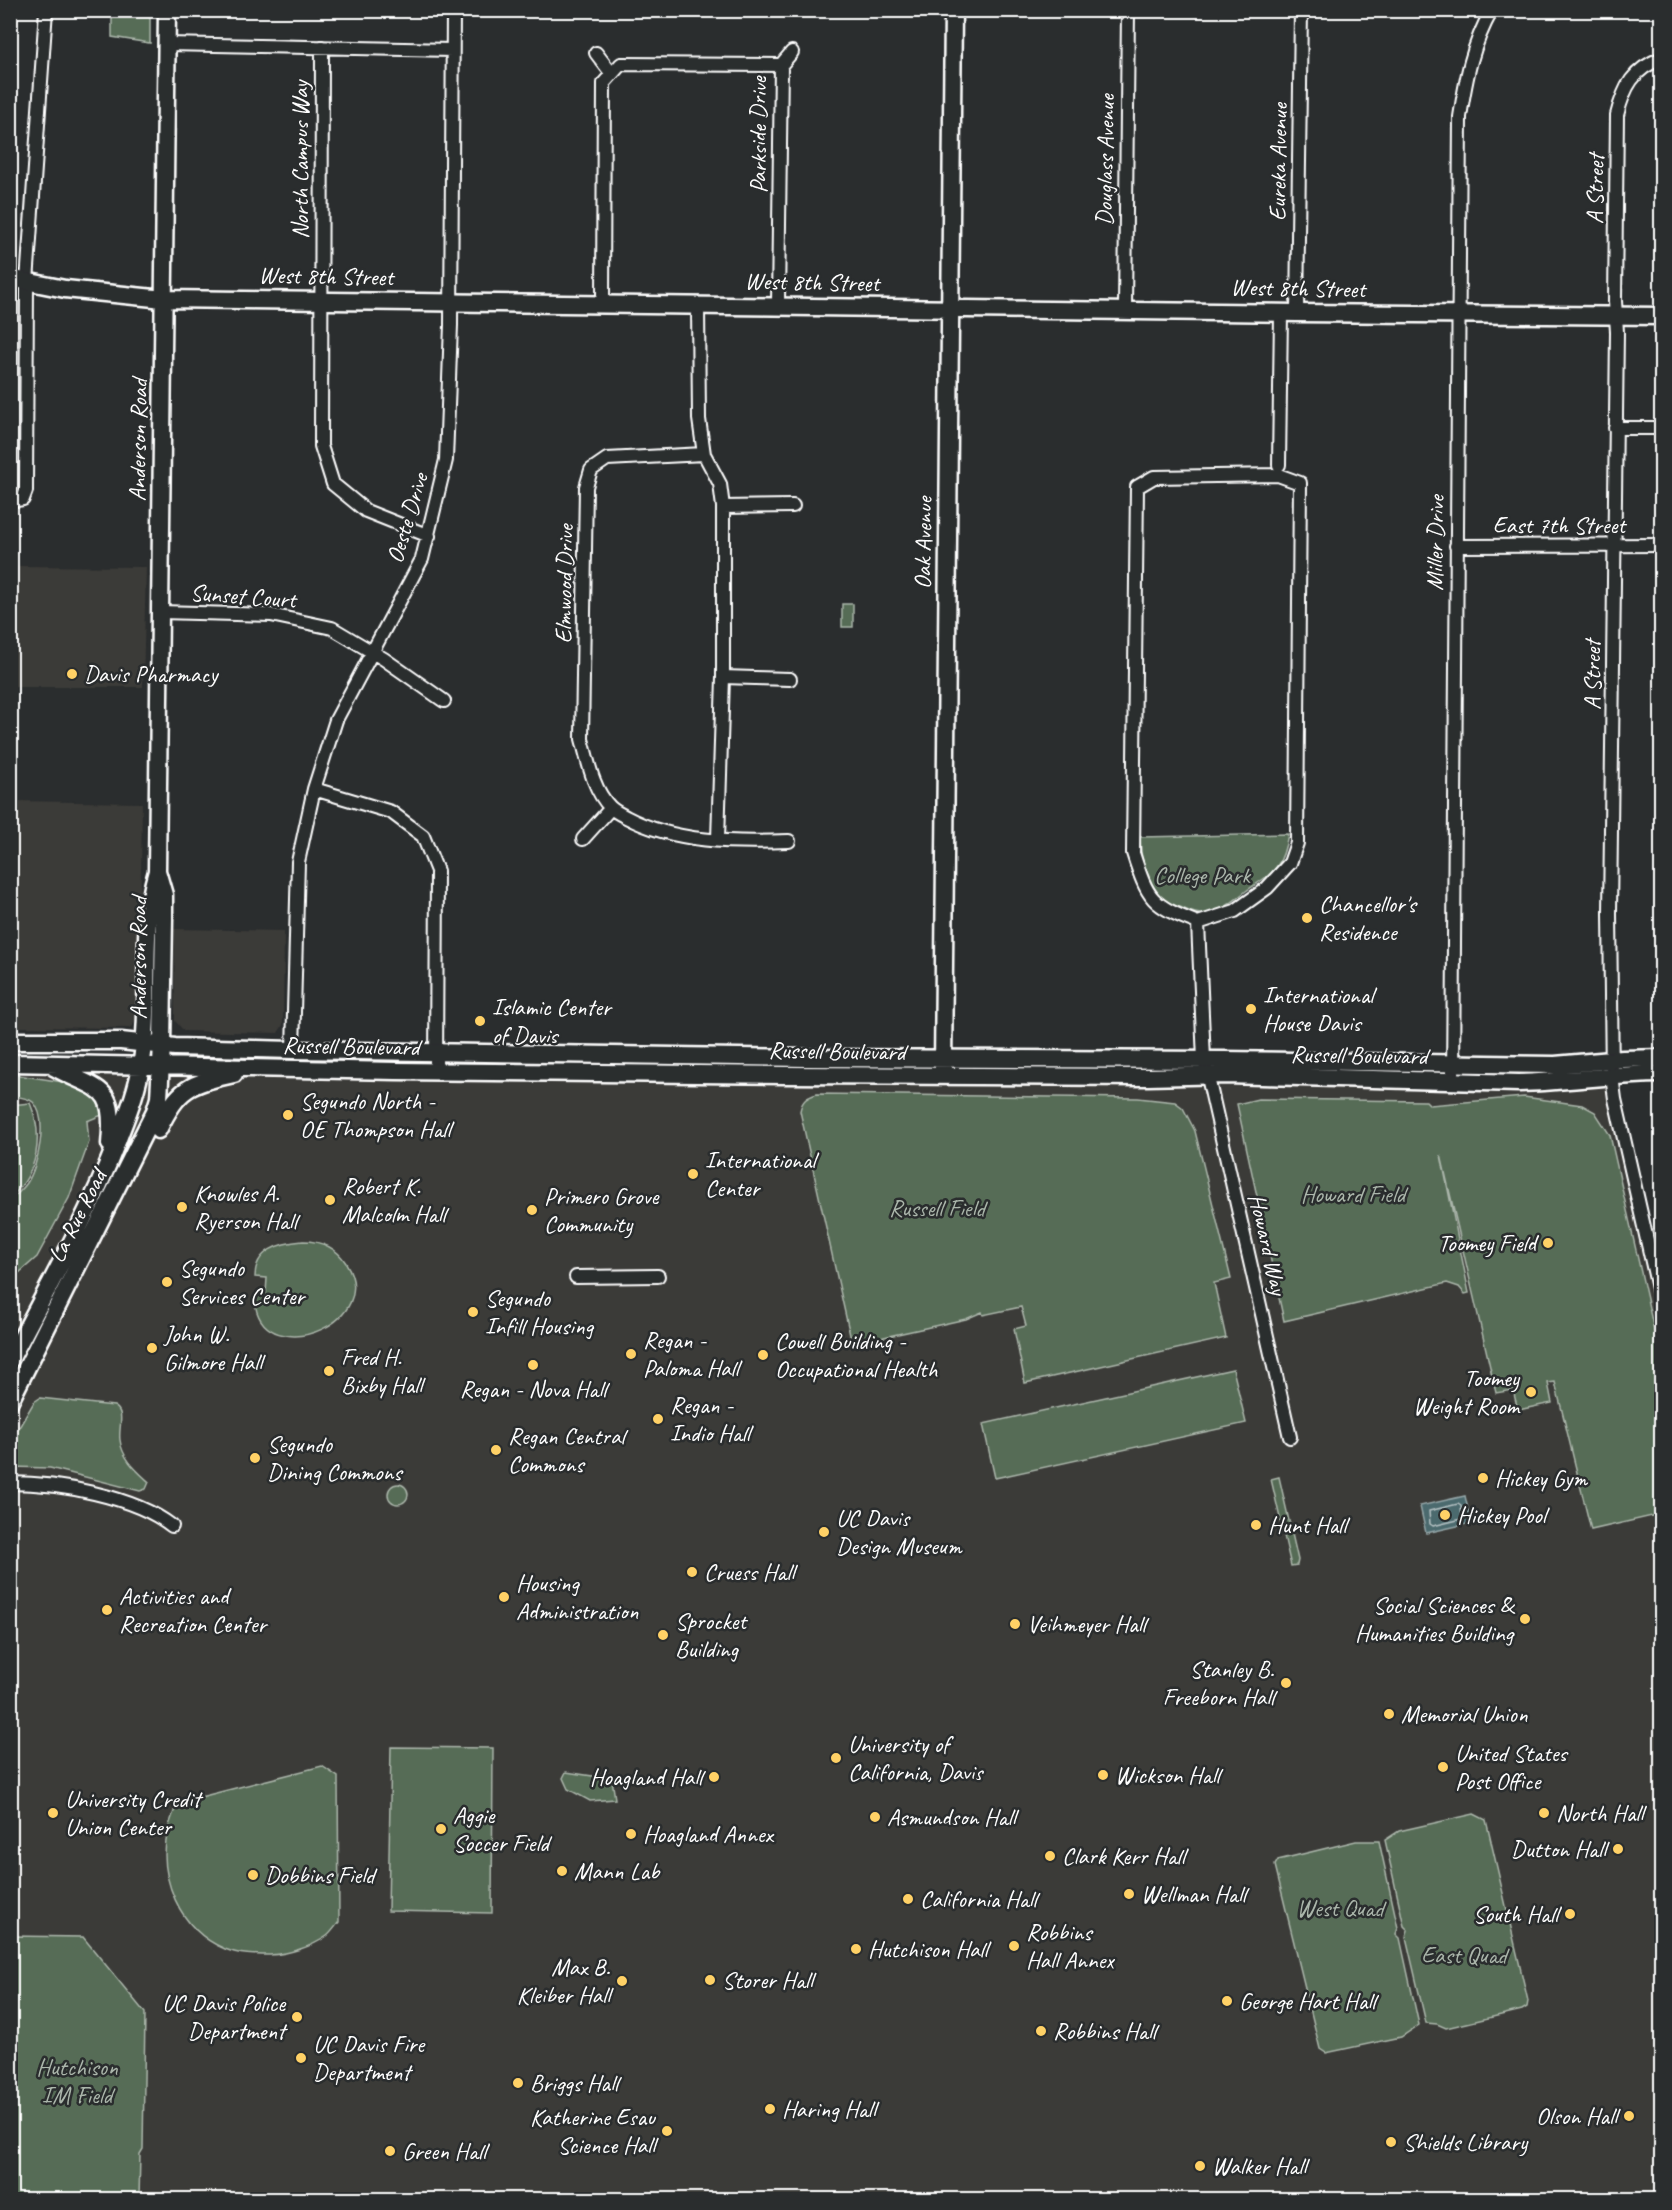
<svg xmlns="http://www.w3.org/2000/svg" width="1672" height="2210" font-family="Caveat,sans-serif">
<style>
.built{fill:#3b3a37}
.green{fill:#576c57;stroke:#abb6ab;stroke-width:1.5}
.water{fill:#4c6a6e;stroke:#94a6a8;stroke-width:1.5}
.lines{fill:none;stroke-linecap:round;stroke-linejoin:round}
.shore{stroke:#b7c3c5;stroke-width:1.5}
.street-casing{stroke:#fff;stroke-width:16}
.secondary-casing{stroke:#fff;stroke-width:21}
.street{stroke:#2a2d2e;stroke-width:12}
.secondary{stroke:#2a2d2e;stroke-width:16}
.poi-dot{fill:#ffd166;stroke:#2a2d2e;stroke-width:2}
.labels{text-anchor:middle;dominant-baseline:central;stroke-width:5;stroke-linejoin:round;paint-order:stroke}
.street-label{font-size:24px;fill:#fff;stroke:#2a2d2e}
.poi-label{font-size:24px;fill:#fff;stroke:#2a2d2e;text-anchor:start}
.park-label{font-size:24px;fill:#abb6ab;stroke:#2a2d2e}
</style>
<rect width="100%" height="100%" fill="#2a2d2e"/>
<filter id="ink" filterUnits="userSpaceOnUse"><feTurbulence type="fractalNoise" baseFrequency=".0167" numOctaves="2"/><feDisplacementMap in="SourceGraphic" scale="12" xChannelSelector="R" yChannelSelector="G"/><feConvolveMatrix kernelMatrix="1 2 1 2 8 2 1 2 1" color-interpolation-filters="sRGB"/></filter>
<g filter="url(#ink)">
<path class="built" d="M11,566L146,567L143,687H11Z
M11,801L142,803L140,939L136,975V1018L133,1026L129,1028L11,1027Z
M174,929L284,931L283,1025L278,1033L184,1031L175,1021Z
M11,1069L1610,1088L1662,1316L1661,2199L11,2200Z"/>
<path class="green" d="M112,11H150V43L112,37Z
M842,604H853V627H842Z
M1288,834C1282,869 1274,872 1246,891C1236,899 1224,910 1211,913C1200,916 1190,912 1180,907C1172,904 1161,901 1155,894C1143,879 1141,855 1140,837Z
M11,1074L70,1083L93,1094L103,1111L102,1115L87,1121L89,1142L69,1198L37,1257L11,1280V1200C16,1195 23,1189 27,1183C38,1167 49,1118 33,1102C27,1097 18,1097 11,1096Z
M817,1094L1138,1098L1175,1102L1183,1108L1195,1131L1231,1279L1214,1283L1226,1338L1025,1383L1014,1329L1026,1326L1021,1307L983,1315L982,1312L966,1319L852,1344L800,1111C802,1100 807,1097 817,1094Z
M1524,1097L1582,1105L1595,1112L1610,1135L1661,1361V1514L1591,1530L1555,1382L1548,1383L1552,1403L1518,1410L1513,1390L1496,1393L1441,1155L1469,1293L1465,1294L1459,1287L1447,1283L1284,1321L1237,1104L1258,1099L1426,1101L1430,1105Z
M30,1103C44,1136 38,1173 11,1197V1105Z
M303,1241C322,1241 336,1247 346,1263C383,1321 275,1365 257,1312C255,1306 256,1299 256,1293H266L267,1278L255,1277C255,1250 279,1243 303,1241Z
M1233,1369L1246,1423L995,1478L983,1424Z
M40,1398L114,1406C126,1412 118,1428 120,1440C122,1458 136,1470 149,1482L146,1489L140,1491L50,1468L11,1467V1441L34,1402Z
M1279,1477L1298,1560L1297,1565L1291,1566L1271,1479Z
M388 1494a10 10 0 1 1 20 0a10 10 0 1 1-20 0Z
M391,1747L493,1748L492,1913L388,1911Z
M322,1766L338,1777L339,1922C335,1927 331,1933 327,1936C312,1947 288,1954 270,1955C255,1955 239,1955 225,1949C179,1930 157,1876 168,1830C170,1821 174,1812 177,1803Z
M566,1772L612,1779L615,1799L590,1801L568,1789L563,1778Z
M1474,1814L1486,1820L1528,2001L1527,2007L1522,2010L1446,2028L1437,2024L1426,2023L1406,1937L1408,1930L1404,1926L1385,1840L1399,1831Z
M1356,1841H1379L1398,1928L1396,1934L1400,1938L1419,2025L1401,2037L1326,2053L1320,2049L1275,1865L1278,1860Z
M11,1936L83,1937L145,2013L143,2149L140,2154L139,2199H11Z"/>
<path class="water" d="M1465,1496L1471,1523L1426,1533L1420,1506Z"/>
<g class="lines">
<path class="shore" d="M1458,1504L1461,1506L1462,1519L1433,1526L1430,1524L1429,1511Z"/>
<defs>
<path id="street" d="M167,44L452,50
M322,47L321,446L333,484L366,511L429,536
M596,53L612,74
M1662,58C1633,69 1624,87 1617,115L1615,301L1617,332L1610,914L1612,1076L1615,1099L1662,1306
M781,65L792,52
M603,303L604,83L621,64L781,65L778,305
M698,305L699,419L704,454L720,484L723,507V677L718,840
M1125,310L1128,10
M1297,313L1301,10
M1615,428H1662
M704,454L607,459L591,470L586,487L582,739C588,761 593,790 610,807C614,811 620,814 626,817C675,843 734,843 789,841
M1279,465L1281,313
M10,501L23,499L26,491L27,282L46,10
M723,507L793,506
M1456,546L1662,545
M160,612L271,615L332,628L384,659L444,701
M723,677L790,679
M314,789L391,812L423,836L437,871L436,1071
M583,839L610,809
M1198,923C1151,905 1148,900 1133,853L1137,487L1154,477L1278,475L1300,483L1297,843L1290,863L1267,888L1235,911L1198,923L1204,1060L1290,1437
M293,1050L298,862L314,789L336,720L422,559L446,460L451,325L453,10
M1453,1082L1460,117C1466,78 1472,45 1492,10
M576,1277L658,1276
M10,1483C58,1483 134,1496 172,1526"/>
<path id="secondary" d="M10,278L65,289L164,299L1297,313L1662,316
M10,1041H121L175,1047L293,1050L806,1058L1223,1060L1555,1065L1623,1059L1662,1058
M10,1063L396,1071L787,1075L1148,1077L1226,1075L1519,1083C1567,1082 1614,1074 1662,1074
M54,1067C98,1092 116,1082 110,1144
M943,1069L953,10
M158,1130C179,1087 189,1084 234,1074
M10,1360C48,1288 88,1216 118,1139C127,1115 137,1091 141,1066C153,1002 138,933 157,871L167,10
M10,1401L155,1111L159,1098L162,1045L164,918V895L157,871"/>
</defs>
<use href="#street" class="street-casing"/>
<use href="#secondary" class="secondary-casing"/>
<use href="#street" class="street"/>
<use href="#secondary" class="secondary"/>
</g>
</g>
<g class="poi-dot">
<circle cx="72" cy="674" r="6"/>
<circle cx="1307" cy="918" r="6"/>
<circle cx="1251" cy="1009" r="6"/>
<circle cx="480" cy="1021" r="6"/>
<circle cx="288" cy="1115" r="6"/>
<circle cx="693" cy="1174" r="6"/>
<circle cx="330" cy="1200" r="6"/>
<circle cx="182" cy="1207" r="6"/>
<circle cx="532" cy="1210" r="6"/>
<circle cx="1548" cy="1243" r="6"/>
<circle cx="167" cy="1282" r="6"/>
<circle cx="473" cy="1312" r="6"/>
<circle cx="152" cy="1348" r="6"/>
<circle cx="631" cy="1354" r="6"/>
<circle cx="763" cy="1355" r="6"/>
<circle cx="533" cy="1365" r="6"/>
<circle cx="329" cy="1371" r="6"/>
<circle cx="1531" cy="1392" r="6"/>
<circle cx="658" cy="1419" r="6"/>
<circle cx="496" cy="1450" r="6"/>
<circle cx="255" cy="1458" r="6"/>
<circle cx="1483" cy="1478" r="6"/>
<circle cx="1445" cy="1515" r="6"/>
<circle cx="1256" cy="1525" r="6"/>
<circle cx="824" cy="1532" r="6"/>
<circle cx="692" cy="1572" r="6"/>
<circle cx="504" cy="1597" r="6"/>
<circle cx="107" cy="1610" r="6"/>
<circle cx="1525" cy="1619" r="6"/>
<circle cx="1015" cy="1624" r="6"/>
<circle cx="663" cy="1635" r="6"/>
<circle cx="1286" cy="1683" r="6"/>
<circle cx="1389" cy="1714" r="6"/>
<circle cx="836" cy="1758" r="6"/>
<circle cx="1443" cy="1767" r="6"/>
<circle cx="1103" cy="1775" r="6"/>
<circle cx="714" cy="1777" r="6"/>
<circle cx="53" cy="1813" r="6"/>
<circle cx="1544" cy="1813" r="6"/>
<circle cx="875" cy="1817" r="6"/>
<circle cx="441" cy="1829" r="6"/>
<circle cx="631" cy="1834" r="6"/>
<circle cx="1618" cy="1849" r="6"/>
<circle cx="1050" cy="1856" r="6"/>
<circle cx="562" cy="1871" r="6"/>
<circle cx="253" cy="1875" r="6"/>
<circle cx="1129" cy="1894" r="6"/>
<circle cx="908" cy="1899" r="6"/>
<circle cx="1570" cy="1914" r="6"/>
<circle cx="1014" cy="1946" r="6"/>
<circle cx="856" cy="1949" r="6"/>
<circle cx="710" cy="1980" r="6"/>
<circle cx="622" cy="1981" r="6"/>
<circle cx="1227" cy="2001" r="6"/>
<circle cx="297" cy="2017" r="6"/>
<circle cx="1041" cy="2031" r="6"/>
<circle cx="301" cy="2058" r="6"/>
<circle cx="518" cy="2083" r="6"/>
<circle cx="770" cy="2109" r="6"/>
<circle cx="1629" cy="2116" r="6"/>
<circle cx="667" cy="2131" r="6"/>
<circle cx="1391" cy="2142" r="6"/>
<circle cx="390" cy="2151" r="6"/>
<circle cx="1200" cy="2166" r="6"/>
</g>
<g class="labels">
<g class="street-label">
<text transform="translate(758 135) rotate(-90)">Parkside Drive</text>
<text transform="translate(300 160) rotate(-90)">North Campus Way</text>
<text transform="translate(1105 160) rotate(-89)">Douglass Avenue</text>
<text transform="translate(1278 162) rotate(-89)">Eureka Avenue</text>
<text transform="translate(1595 189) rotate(-89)">A Street</text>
<text transform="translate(326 276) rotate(1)">West 8th Street</text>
<text transform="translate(812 282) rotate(1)">West 8th Street</text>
<text transform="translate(1298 288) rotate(1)">West 8th Street</text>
<text transform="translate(138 440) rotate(-89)">Anderson Road</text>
<text transform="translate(407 518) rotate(-73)">Oeste Drive</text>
<text x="1559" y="525">East 7th Street</text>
<text transform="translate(923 543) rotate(-89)">Oak Avenue</text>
<text transform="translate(1435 543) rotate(-89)">Miller Drive</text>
<text transform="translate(564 584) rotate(-89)">Elmwood Drive</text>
<text transform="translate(243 596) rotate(4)">Sunset Court</text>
<text transform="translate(1592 675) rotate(-90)">A Street</text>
<text transform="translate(138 958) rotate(-90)">Anderson Road</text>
<text transform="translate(351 1046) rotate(1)">Russell Boulevard</text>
<text transform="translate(837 1051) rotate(1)">Russell Boulevard</text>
<text transform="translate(1359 1055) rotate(1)">Russell Boulevard</text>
<text transform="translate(77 1216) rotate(-63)">La Rue Road</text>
<text transform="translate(1268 1244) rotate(77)">Howard Way</text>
</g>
<g class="poi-label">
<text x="84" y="674">Davis Pharmacy</text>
<text x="1319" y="904">Chancellor's<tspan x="1319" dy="28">Residence</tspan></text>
<text x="1263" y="995">International<tspan x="1263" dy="28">House Davis</tspan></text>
<text x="492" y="1007">Islamic Center<tspan x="492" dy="28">of Davis</tspan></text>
<text x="300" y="1101">Segundo North -<tspan x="300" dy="28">OE Thompson Hall</tspan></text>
<text x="705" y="1160">International<tspan x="705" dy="28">Center</tspan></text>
<text x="342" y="1186">Robert K.<tspan x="342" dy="28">Malcolm Hall</tspan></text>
<text x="194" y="1193">Knowles A.<tspan x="194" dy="28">Ryerson Hall</tspan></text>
<text x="544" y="1196">Primero Grove<tspan x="544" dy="28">Community</tspan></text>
<text x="1536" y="1243" text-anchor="end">Toomey Field</text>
<text x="179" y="1268">Segundo<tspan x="179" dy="28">Services Center</tspan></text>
<text x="485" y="1298">Segundo<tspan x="485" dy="28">Infill Housing</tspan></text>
<text x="164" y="1334">John W.<tspan x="164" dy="28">Gilmore Hall</tspan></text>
<text x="643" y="1340">Regan -<tspan x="643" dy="28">Paloma Hall</tspan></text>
<text x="775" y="1341">Cowell Building -<tspan x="775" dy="28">Occupational Health</tspan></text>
<text x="341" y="1357">Fred H.<tspan x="341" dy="28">Bixby Hall</tspan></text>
<text x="1519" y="1378" text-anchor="end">Toomey<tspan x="1519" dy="28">Weight Room</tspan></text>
<text x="533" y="1389" text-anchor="middle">Regan - Nova Hall</text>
<text x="670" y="1405">Regan -<tspan x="670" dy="28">Indio Hall</tspan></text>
<text x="508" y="1436">Regan Central<tspan x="508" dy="28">Commons</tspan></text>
<text x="267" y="1444">Segundo<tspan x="267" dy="28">Dining Commons</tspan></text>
<text x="1495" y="1478">Hickey Gym</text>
<text x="1457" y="1515">Hickey Pool</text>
<text x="836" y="1518">UC Davis<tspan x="836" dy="28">Design Museum</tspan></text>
<text x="1268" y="1525">Hunt Hall</text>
<text x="704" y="1572">Cruess Hall</text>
<text x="516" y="1583">Housing<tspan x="516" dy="28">Administration</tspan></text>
<text x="119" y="1596">Activities and<tspan x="119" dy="28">Recreation Center</tspan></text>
<text x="1513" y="1605" text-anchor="end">Social Sciences &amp;<tspan x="1513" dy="28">Humanities Building</tspan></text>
<text x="675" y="1621">Sprocket<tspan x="675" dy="28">Building</tspan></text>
<text x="1027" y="1624">Veihmeyer Hall</text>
<text x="1274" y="1669" text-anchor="end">Stanley B.<tspan x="1274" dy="28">Freeborn Hall</tspan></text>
<text x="1401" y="1714">Memorial Union</text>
<text x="848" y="1744">University of<tspan x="848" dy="28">California, Davis</tspan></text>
<text x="1455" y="1753">United States<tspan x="1455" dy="28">Post Office</tspan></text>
<text x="1115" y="1775">Wickson Hall</text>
<text x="702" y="1777" text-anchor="end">Hoagland Hall</text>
<text x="65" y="1799">University Credit<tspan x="65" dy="28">Union Center</tspan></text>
<text x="1556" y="1813">North Hall</text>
<text x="453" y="1815">Aggie<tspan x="453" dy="28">Soccer Field</tspan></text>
<text x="887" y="1817">Asmundson Hall</text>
<text x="643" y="1834">Hoagland Annex</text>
<text x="1606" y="1849" text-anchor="end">Dutton Hall</text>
<text x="1062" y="1856">Clark Kerr Hall</text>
<text x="574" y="1871">Mann Lab</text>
<text x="265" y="1875">Dobbins Field</text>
<text x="1141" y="1894">Wellman Hall</text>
<text x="920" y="1899">California Hall</text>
<text x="1558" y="1914" text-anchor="end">South Hall</text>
<text x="1026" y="1932">Robbins<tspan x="1026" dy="28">Hall Annex</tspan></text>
<text x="868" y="1949">Hutchison Hall</text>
<text x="610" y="1967" text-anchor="end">Max B.<tspan x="610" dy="28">Kleiber Hall</tspan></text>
<text x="722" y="1980">Storer Hall</text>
<text x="1239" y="2001">George Hart Hall</text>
<text x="285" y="2003" text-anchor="end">UC Davis Police<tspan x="285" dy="28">Department</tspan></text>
<text x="1053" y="2031">Robbins Hall</text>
<text x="313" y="2044">UC Davis Fire<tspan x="313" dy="28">Department</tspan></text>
<text x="530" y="2083">Briggs Hall</text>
<text x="782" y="2109">Haring Hall</text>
<text x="1617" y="2116" text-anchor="end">Olson Hall</text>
<text x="655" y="2117" text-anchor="end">Katherine Esau<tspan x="655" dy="28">Science Hall</tspan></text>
<text x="1403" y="2142">Shields Library</text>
<text x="402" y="2151">Green Hall</text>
<text x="1212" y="2166">Walker Hall</text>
</g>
<g class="park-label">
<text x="1202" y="875">College Park</text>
<text x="1353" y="1194">Howard Field</text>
<text x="937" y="1208">Russell Field</text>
<text x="1340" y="1908">West Quad</text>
<text x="1464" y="1955">East Quad</text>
<text x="77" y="2067">Hutchison<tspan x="77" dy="28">IM Field</tspan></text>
</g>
</g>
<rect width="1672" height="2210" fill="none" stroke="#2a2d2e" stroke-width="36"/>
<rect x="18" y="18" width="1636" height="2174" fill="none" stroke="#fff" stroke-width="2" filter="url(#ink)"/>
</svg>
